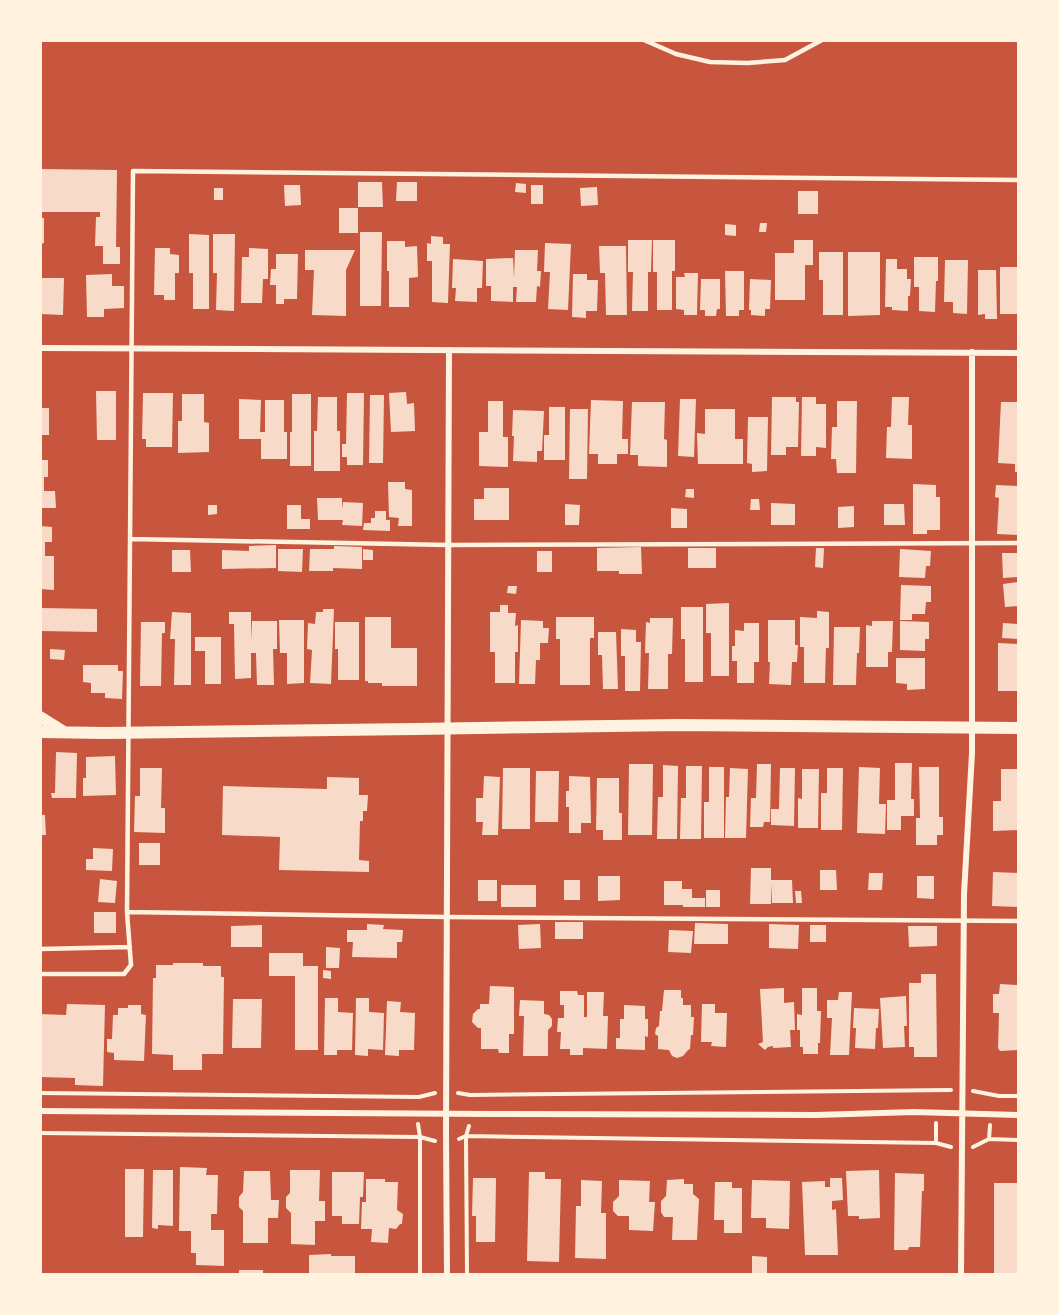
<svg xmlns="http://www.w3.org/2000/svg" width="1059" height="1315" font-family="'Open Sans',sans-serif">
<style>
.building{fill:#f7dbc8}
.lines{fill:none;stroke-linecap:round;stroke-linejoin:round}
.path{stroke:#fff3e0;stroke-width:4}
.service{stroke:#fff3e0;stroke-width:4.5}
.minor{stroke:#fff3e0;stroke-width:6}
.secondary{stroke:#fff3e0;stroke-width:12}
</style>
<rect width="100%" height="100%" fill="#c8553d"/>
<path class="building" d="M40,169L117,170L116,247H120V264H103V246H95L96,217H100V212H40Z
M358,182H382L383,207H358Z
M397,182H417V201H396Z
M516,183L526,184V193L515,192Z
M284,185H300L301,205L285,206Z
M531,185H543V204H531Z
M597,187L598,205L581,206L580,188Z
M214,188H223V200H214Z
M798,191H818V214H798Z
M339,208H358V233H339Z
M40,218H44V243L40,244Z
M760,223H767L766,232H759Z
M725,224L736,225V236L725,235Z
M360,232H382L381,306H360Z
M189,234L209,235V309H193V273H189Z
M213,234H235L234,311L216,310L217,273H213Z
M431,236L443,237V244H450L448,303L432,302V261H427V243L431,244Z
M628,240H652L651,272H648V311H632L633,272H628Z
M653,240H675V271H672V310H657V272H653Z
M794,240H813V265H805V300H775V253H794Z
M387,241H405V247L417,246L418,277L409,278V307H389V271H387Z
M545,243L571,244L568,310L548,309L550,272H544Z
M599,246H626L627,315H606L605,273H600Z
M155,248H170V254L179,255V273H175V300H164V295H154Z
M249,248L268,249V279H263L262,303H241L242,257H249Z
M305,250H355L346,270V316L312,315L314,270H305Z
M515,250H538L537,271H541L540,287L537,286L536,302H516L517,287H513V302L491,301V286H486V259L513,258L514,278Z
M819,252H843V315H823V280H819Z
M848,252H880V315L848,316Z
M276,254H298L297,299H284V304H276V285H270L271,269H276Z
M914,257H938V281H936L935,312L919,311V287H914Z
M453,259L483,261L482,288H477V302L455,301L456,288H452Z
M886,259H897V269H907V279H911L910,296H908V311L892,310V307H885Z
M945,260H968L967,314L953,313V302H944Z
M1000,267H1018V314H1000Z
M978,270H996L997,319H985V314L978,315Z
M725,271H744V310H739V316H726Z
M684,273H698L697,315H684V310L676,309V277H685Z
M112,274V286H124V308L104,309V317H87L86,275Z
M573,274H587V280H598L597,311H586V318L572,317Z
M40,278H64L63,315L40,314Z
M701,279H720V309H717L716,316H705V310H700Z
M750,279L771,280L770,309H765V316L751,315V310H749Z
M96,391H116V440H97Z
M406,392L407,404L414,403L415,431L391,432L389,393Z
M143,393H173L172,447H146V439H142Z
M347,393H364L363,465H347V457H342V444H346Z
M182,394H204V422L209,423V452L178,453V421H182Z
M292,394H311V466H290V432H292Z
M370,395H384L383,463H369Z
M318,397H337V431H340V471H314V431H317Z
M772,397H796V402H799L798,447H786V455H771Z
M802,397H816V404H826V448L816,447V456H801Z
M892,397H909L908,425H912V459L886,458L887,427H891Z
M239,399L261,400L260,432H265V400H284V432H287V459H261V439H239Z
M680,399H696L694,457L678,456Z
M591,400L623,401L622,439H628V454H617V464H598V454H589Z
M488,401H503V437H508V467L479,466V432H488Z
M837,401H857L856,473H837L836,459H831L832,427H837Z
M632,402H665L664,439L667,440V467L638,466V455H630Z
M1001,402H1018V472H1015V464L998,463Z
M549,407H565V460H544V435H549Z
M40,408H49V435H40Z
M570,409H588L587,479H569Z
M705,409H735V439H743V464H698L697,433L705,434Z
M513,410L544,411L542,451H537V462L513,461L514,436H512Z
M748,417H768L767,471L752,472V464L747,463Z
M40,460H48V477H44V491H55L56,508H40Z
M388,482H405V489L412,490V526H398L399,518L389,517Z
M913,484L936,485V497H940V530H927V534H913Z
M996,485L1018,486V535L997,534L999,498L995,497Z
M484,488H509V520H474V499H484Z
M686,489H694V498L685,497Z
M317,498H342V509L343,502L363,503L362,526L342,525L343,520H318Z
M751,499H759L760,510H750Z
M771,503L795,504V525H771Z
M565,504L580,505L579,525H565Z
M884,504H904L905,525H884Z
M208,505H217V514L208,515Z
M287,505H301V519H310V529H287Z
M854,506V527L838,528V507Z
M671,508L687,509V528H671Z
M375,511H386V520H390V531L363,530L364,523H371V518H375Z
M40,526L52,527V542H45V556H54V590L40,589Z
M276,545V568L222,569V550L249,551V546Z
M334,546L362,547V569L333,568V571H309L310,549H334Z
M641,547L642,574H619V571H597V548Z
M688,548H716V568H688Z
M816,548H824L823,568L815,567Z
M278,549H303L302,572L278,571Z
M363,549L373,550V560H363Z
M900,549L931,551L930,566H926L925,578L899,577Z
M172,550H190L191,572H172Z
M537,551H552V572H537Z
M1002,553H1018V577L1003,578Z
M1018,582V606L1005,607L1003,584Z
M901,585L931,586V602H926L925,614H912V620H900Z
M508,586H517L516,594L507,593Z
M729,603V676H711V633H706V604Z
M500,605H508V613H516L515,626L518,625V652H515V683H495V652H490V612H500Z
M681,607H703V682H685V639H681Z
M40,608L97,609V632L40,631Z
M323,609H334L331,684L310,683L312,650L307,649L308,623L315,624L316,612H323Z
M817,611L829,612V648H826L825,683H804V647H800V617L817,618Z
M172,612L191,613V685H174L175,639H170Z
M229,612H251V641L252,621H277V649H273L274,685H257L256,653H251V678L235,679L234,624H229Z
M365,617H391V648H417V686H382V683H368V681H365Z
M556,617H594V638H590V685H560V639H556Z
M650,618H673L672,654H668V689H648L649,653H645L646,622L650,623Z
M279,620H304V683L287,684V653H280Z
M521,620L543,621V628H549L548,643H540V660H536L535,684H519Z
M768,620H795V645H798L797,662H792L791,685L769,684L770,662H768Z
M872,621H893L892,652H888V667H866V625L872,626Z
M900,621L929,622V639H925V651L900,650Z
M141,622H165V633H162L161,686H140Z
M335,622H359V680H338V649H335Z
M744,623H759V662H754V683H737V661H732V646H735V630L744,631Z
M1003,623L1018,624V639L1002,638Z
M834,627H860L859,653H857L856,685H833Z
M621,629L636,630V642H641L640,691H625V656H621Z
M598,632H616L618,689H603L602,655H598Z
M195,637H221V684H205V651H195Z
M998,643L1018,644V691H998Z
M50,649L65,650L64,660L50,659Z
M896,658H925V689L907,690V684L896,683Z
M83,665H118V671H123L122,699L105,698V693H91V683L83,682Z
M56,752L77,753L76,798H52L51,793H55Z
M115,756L116,795L83,796V778H86V757Z
M895,763H912L911,799H914V816H901V830H887V800H895Z
M629,764H653L652,835H628Z
M757,764H771L770,822H764L763,827H750L751,798H756Z
M663,765L678,766L677,839H657L658,797H663Z
M686,766H702L701,839H680L681,798H686Z
M709,767H724V838H704V802H709Z
M859,767L880,768L879,804H886L885,834L857,833Z
M919,767H939V817H943V835H937V845H916V818H920Z
M140,768H162L161,808H165V833L134,832L135,796H140Z
M503,768H530V829H502Z
M730,768L748,769L746,838H725L726,797H729Z
M780,768H795L794,826L771,825V809H779Z
M827,768H843L842,830H821V793H827Z
M802,769H819L818,828H798V798L802,799Z
M1001,769H1018V830L993,831V801H1001Z
M536,771H559L558,822H535Z
M484,776L500,777L498,835H482L483,822H476V798H483Z
M569,776L590,777L591,823H581V833H569V807H566V791H569Z
M327,777L359,778V795H368L367,811H363V821H360L359,860L369,861V872L279,870L280,837L222,835L223,786L327,789Z
M597,778H619V813H622V840H603V830H596Z
M40,815H45L46,835H40Z
M139,843H160V865H139Z
M93,848L113,849L112,871L86,870V859H93Z
M751,868H771V880H792L793,903H772L771,883V904H750Z
M820,870H836L837,890H820Z
M993,872L1018,873V907L992,906Z
M869,873H883L882,890H868Z
M598,876H620V900L598,901Z
M917,876H934V899L917,898Z
M100,879L117,881L115,903L98,902Z
M478,880H497V901H478Z
M564,880H580V900H564Z
M664,881H682V889H692V898H705V907H683V905H664Z
M501,885H536V907H501Z
M706,890H720V907H706Z
M795,891H801L802,903H796Z
M94,912H116V933H94Z
M555,922H583V939H555Z
M695,923L728,924V944H694Z
M367,924L384,925L383,929L403,930L402,942H397V958L352,957L353,942H347V930H367Z
M540,924L541,948L519,949L518,925Z
M769,924L799,925L798,949L769,948Z
M262,925V947H231V926Z
M810,925H826V942H810Z
M908,926H937V946L909,947Z
M669,930L693,931L691,953L668,952Z
M326,947L340,948L339,968H326Z
M269,953H303V966H318V1050H295V976H269Z
M173,963H203V966H221V977H224L223,1054H202V1070H173V1055L152,1054L153,978H156V965H173Z
M323,970L331,971V979L323,978Z
M921,974H936L937,1057H914V1047H909V983H921Z
M1000,984L1017,985L1018,1050L1000,1051L998,1048L999,1013H993V994H999Z
M490,986L514,987V1034H509V1053H499L498,1049H481V1028H478L472,1022L473,1014L478,1009H480V1004H489Z
M784,988V1003L794,1002L795,1030H790L791,1047L773,1048V1046L768,1047L765,1050L758,1044L763,1042L760,989Z
M802,988H817V1011H821L820,1043H818V1054H803V1047H800V1030H797V1014L802,1015Z
M664,990H681V998H683V1005H691V1017H694L693,1035H691L690,1049L688,1050L683,1056L677,1058L672,1056L669,1050L658,1049V1036L655,1034L656,1028L659,1026L660,1011H662Z
M560,991H577L578,995H584V1017H587V992H604L603,1016H608L607,1049L583,1048V1055H570V1049H560L561,1032H557L558,1018H564V1005H560Z
M839,992H852L849,1055H830L832,1018H827V1000H838Z
M906,996L907,1026H904L905,1047L883,1048L880,998Z
M325,998H338V1012L353,1013L352,1050H337V1055H324Z
M356,998H369V1012L384,1013L383,1050L368,1049V1056L355,1055Z
M233,999H262L261,1048H232Z
M520,1000L544,1001V1014L549,1015L552,1019V1026L548,1030V1056H523L524,1016H519Z
M387,1001L401,1002L400,1012L415,1013L414,1050H399V1056L385,1055Z
M67,1004L105,1005L103,1086L75,1085V1078L40,1077V1014L66,1015Z
M702,1004H715V1013H727L726,1047L711,1046L712,1042H701Z
M128,1005H141V1014L146,1015L144,1061L114,1060V1053L107,1052V1039H112L113,1015H118V1008H128Z
M624,1005L645,1006V1019H648V1037L645,1036V1050L616,1049V1038H620V1019H624Z
M854,1008L879,1009L878,1028H876L875,1049L855,1048L856,1028H853Z
M180,1167L207,1168L206,1175H218L217,1214H211V1230H224V1266L196,1265V1253H191V1231H179Z
M125,1169H144L143,1237H125Z
M153,1170H173V1226L158,1225V1229L152,1228Z
M290,1170H320L319,1201H325V1221H315V1245L291,1244V1213L286,1208V1197L290,1193Z
M879,1170L880,1218L859,1219V1216H848L846,1171Z
M244,1171H270L271,1200H279L278,1218H268V1243H243V1211L239,1207V1197L243,1192Z
M332,1172H364L363,1197H360L359,1224H342V1216H332Z
M529,1172H545V1179H561L559,1262L527,1261Z
M895,1173L924,1174V1191H922L920,1247H909L908,1250H894Z
M473,1178H496L495,1242H476V1216H472Z
M830,1178H842L843,1200L832,1201V1210L836,1209L838,1255H805L802,1182L825,1181V1187H830Z
M366,1179H385V1182H398L397,1210L403,1214L402,1224H400L396,1229L389,1228L388,1243L371,1242L372,1229H361L362,1202H366Z
M684,1179V1184H693V1194L699,1199L697,1240H672L673,1217H664L661,1212V1201L666,1196L667,1180Z
M581,1180L602,1181L601,1213H606V1259L575,1258L576,1206H581Z
M619,1180L650,1181L649,1202H655L653,1231L629,1230V1216H618L613,1211V1202L619,1196Z
M752,1180L790,1181L789,1229L766,1228V1218H751Z
M715,1182H732V1188H742V1233H724V1220H714Z
M994,1183H1018V1274H994Z
M331,1254V1256H355V1274H309V1255Z
M752,1256L767,1257V1273H752Z
M239,1270H263V1274H239Z"/>
<g class="lines">
<path class="path" d="M973,1091L999,1096H1018
M40,1093L419,1097L435,1093
M458,1093L470,1095L951,1090
M936,1123V1143
M418,1124L420,1137V1274
M40,1133L420,1137L435,1141
M459,1139L466,1136L936,1143L951,1147
M989,1139L990,1125
M973,1147L989,1139L1018,1140
M467,1274L466,1136L469,1126"/>
<path class="service" d="M644,40L676,54L710,62L747,63L785,60L822,40
M1018,180L133,171L127,912L447,917L1018,921
M130,539L448,545L1018,543
M40,949L130,947
M40,974H124L131,965L127,912"/>
<path class="minor" d="M40,348L1018,353
M40,1111L491,1114L816,1115L914,1112L1018,1115
M447,1274L446,1132L449,350
M961,1274L964,894L972,753V352"/>
<path class="secondary" d="M40,717L64,732
M40,732L106,733L415,729L678,725L1018,728"/>
</g>
<rect width="1059" height="1315" fill="none" stroke="#fff3e0" stroke-width="84"/>
</svg>
